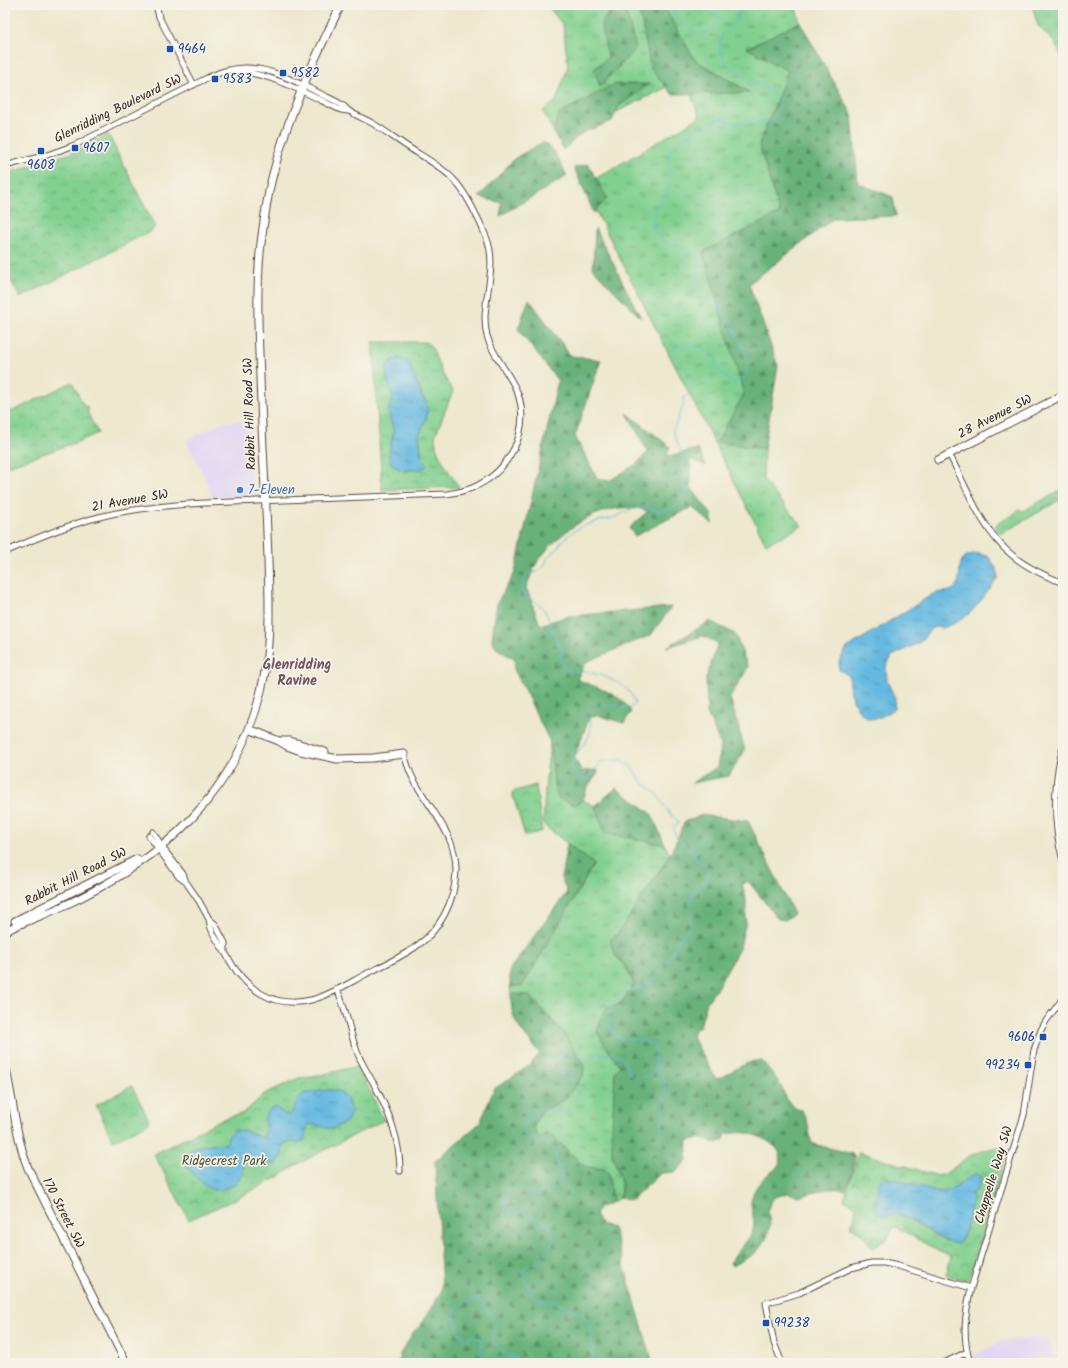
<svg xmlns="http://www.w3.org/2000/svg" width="1068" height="1368" font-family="Kalam,sans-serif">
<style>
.built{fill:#e0d4f4}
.grass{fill:url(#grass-tufts);stroke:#5e7d56}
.forest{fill:url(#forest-firs);stroke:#526e4c}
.park{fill:url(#park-crowns);stroke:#5e7d56}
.water{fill:url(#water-ripples);stroke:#507280}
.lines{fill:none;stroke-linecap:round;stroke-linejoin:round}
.stream{stroke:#65b9e1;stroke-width:1}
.minor-casing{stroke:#564638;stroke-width:7}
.major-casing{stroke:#564638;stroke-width:9}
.minor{stroke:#fff;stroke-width:5}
.major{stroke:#fff;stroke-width:7}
.transit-dot{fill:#1a4fb4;stroke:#f7f3e8;stroke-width:1.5}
.shop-dot{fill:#3f7fe0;stroke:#f7f3e8;stroke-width:1.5}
.labels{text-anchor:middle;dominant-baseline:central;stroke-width:3.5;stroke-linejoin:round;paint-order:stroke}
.transit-label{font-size:13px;fill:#164399;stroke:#f7f3e8;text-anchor:start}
.street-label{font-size:13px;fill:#3b2a1e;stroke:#f7f3e8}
.shop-label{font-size:13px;fill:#366cbe;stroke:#f7f3e8;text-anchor:start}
.park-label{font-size:13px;fill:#4c543a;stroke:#f7f3e8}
.neighbourhood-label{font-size:14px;font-weight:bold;fill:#705865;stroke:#f7f3e8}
</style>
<defs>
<pattern id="grass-tufts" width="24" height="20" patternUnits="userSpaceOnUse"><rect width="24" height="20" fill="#81d08f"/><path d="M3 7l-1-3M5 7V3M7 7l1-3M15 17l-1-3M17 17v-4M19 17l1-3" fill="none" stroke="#6ba974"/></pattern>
<pattern id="forest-firs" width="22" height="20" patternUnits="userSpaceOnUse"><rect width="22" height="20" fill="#68b27a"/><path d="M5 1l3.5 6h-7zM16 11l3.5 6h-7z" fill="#579163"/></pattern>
<pattern id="park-crowns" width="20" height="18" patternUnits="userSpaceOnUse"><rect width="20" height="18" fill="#81d08f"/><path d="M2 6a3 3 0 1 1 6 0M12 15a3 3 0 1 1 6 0" fill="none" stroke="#6ba974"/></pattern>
<pattern id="water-ripples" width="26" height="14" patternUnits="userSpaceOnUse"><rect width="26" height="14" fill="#65b9e1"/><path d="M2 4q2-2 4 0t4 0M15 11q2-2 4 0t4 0" fill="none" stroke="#5497b6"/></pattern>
</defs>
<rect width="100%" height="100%" fill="#f7f3e8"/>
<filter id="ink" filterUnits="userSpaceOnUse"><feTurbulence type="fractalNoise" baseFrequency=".025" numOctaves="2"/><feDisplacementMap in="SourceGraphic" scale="8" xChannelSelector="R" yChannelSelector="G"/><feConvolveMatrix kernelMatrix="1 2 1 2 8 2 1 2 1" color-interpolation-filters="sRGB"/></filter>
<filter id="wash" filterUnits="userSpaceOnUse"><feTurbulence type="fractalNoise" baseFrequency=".012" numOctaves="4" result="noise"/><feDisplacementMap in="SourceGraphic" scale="16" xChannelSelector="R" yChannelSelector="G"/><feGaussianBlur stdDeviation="0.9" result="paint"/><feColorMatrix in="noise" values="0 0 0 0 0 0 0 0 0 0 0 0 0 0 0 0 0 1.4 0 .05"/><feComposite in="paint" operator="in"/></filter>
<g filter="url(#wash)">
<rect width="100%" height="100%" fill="#ede8ce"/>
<path class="built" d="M251,421V496L211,497L205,477L186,441L223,422Z
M1045,1336L1060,1363H976L972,1356L1000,1342Z"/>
<path class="grass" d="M547,5H795L800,22L747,48L789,71L759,145L780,214L704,252L744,394L717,442L764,449L763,480L802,526L766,544L583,186L700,117L690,93L749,92L708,67L558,141L543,111L556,101L568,66L563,25Z
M1032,5H1063V59L1054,42L1038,26Z
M550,742L555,791L575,805L583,800L595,806L606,833L665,845L670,855L617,936L611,940L616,956L625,967L634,985C627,995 621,1006 608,1008L597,1032L609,1051L620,1066L612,1155C619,1170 622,1182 620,1198L613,1202L608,1172L604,1169L585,1167L549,1134L539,1138L533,1127L541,1112L565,1099L583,1076L584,1065L564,1033L529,995L511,994L510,987L523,985L594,864L546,827L543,823L545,790Z"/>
<path class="forest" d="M613,5H624L636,48L600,87L594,69L608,57L601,25Z
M638,5H663L695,60L750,93L672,94L651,69Z
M800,22L852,114L858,183L893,197L896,216L834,218L749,284L778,366L764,449L717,442L744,394L703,252L780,213L759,145L788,71L747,48Z
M615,84H650L619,106L612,121L582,133L563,150L554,127L560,113Z
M543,142L554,151L567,176L500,216L502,203L479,197L515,158Z
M588,164L607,198L594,213L574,168Z
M595,228L641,318L593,269Z
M529,299L571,356L601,360L575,436L597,478L609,481L635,465L648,452L627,413L669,446L670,447L667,456L698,449L706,466L690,459L691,488L712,515V524L692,507L635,536L629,528L648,511C608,497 560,529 538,561C533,568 530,579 526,587L540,625L569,616L671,607L651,635L586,662L577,679C595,688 621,692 631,712L624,723L596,715L589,718L574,758L582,771L597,770L598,773L587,788L583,800L575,805L559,799L555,791L550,742L514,669L515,662L514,659L496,648L493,643L492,639L497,603L515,572L558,381L518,329Z
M710,621L735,634L748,667L730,698L745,750L729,776L692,783L717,767L721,746L707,713L706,678L718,643L703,636L667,647Z
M616,788L651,813L665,845L605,833L595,806Z
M701,815L748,821L794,914L785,920L778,919L748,881L742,884L746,899V922L740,947L715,991L707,1002L700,1026L694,1031L692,1036C697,1044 713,1076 717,1079C729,1074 750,1058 762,1061C767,1067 773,1074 778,1081C785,1092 787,1108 801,1110L805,1116L808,1124L811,1141L813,1144L853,1154L855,1157L847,1190L831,1188L801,1196L787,1193L775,1197L770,1202L768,1210L770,1225L767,1237L761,1247L754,1254L732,1266L730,1262C735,1255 751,1237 753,1230C757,1218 747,1206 753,1194C755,1188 761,1181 765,1177C769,1173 774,1171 777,1167C791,1150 760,1135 747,1133C740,1132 732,1133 726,1134L723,1141L713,1143C705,1137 697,1138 688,1141L687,1160L681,1167L674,1172L661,1173L632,1200L620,1198L622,1185L616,1164L612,1155V1127L615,1071L620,1066L609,1051L597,1032L602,1015L608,1008L613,1007L621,1003L634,985C632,979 629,972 626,967C619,957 610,953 611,939L617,935L670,855L685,821L694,819Z
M567,844L594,864L523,985L510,987V969L567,892L561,878Z
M511,994L528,995L564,1033L584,1065L583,1076L565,1099L541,1112L533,1127L539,1138L549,1133L585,1167L604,1169L608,1172L613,1202L600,1207L595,1215L601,1224L613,1228L653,1363H396L400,1357V1354L416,1329L419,1327L442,1290L435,1161L480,1123L494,1089L529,1066L540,1054C524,1032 510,1025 511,994Z"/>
<path class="park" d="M108,134L155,227L151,231L20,298L5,269V174L71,153Z
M373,342H427L432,348L442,373L453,391L435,436C435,455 450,472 459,487L382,490Z
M72,382L84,406L88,407V414L98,433L80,441L5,467V404L8,410L13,411Z
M1063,489V498L1001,534L995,527C1001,518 1013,518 1019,509L1023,511Z
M536,785L542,831L525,836L512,792Z
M358,1066L384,1120L296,1165L280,1176L238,1198L189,1220L154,1154L220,1120L244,1113L264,1094L299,1078L313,1077Z
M132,1086L150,1122L113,1141L96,1105Z
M993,1148H999L1007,1150L969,1278L965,1280L946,1275L951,1256L940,1252L896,1227H894L887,1239L877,1245L873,1248L861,1233L850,1226L854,1220L856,1206L844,1199L859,1152L938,1176C950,1173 958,1163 968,1157C976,1153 984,1150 993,1148Z"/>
<path class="water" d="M400,358L407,361L409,364L428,409L426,418L419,436L422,457L427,465L424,469C415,469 401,473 394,466C383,455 395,440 393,428C392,423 389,418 389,413C388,407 393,402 392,395C390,386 385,379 387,369C388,362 395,359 400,358Z
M977,553L989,557L997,570L998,577L983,598L970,613L955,623L943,628L936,627L931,629L920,642L892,656L886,667L887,681L895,698L894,708C872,727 859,719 851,693C849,688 851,682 849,677C846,673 843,672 839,670V661L847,648L933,594C940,591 948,593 954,589C964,581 955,566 965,557C968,555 974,554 977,553Z
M327,1090L339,1091L347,1098L351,1111L348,1120L344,1123L332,1129L308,1124L304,1140L298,1143L288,1142L284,1143L281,1156L277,1162L261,1166L248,1159C242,1166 246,1175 236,1183C230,1188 220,1191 213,1190C206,1188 203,1183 198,1179C167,1152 198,1142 224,1144L226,1143L229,1135L233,1131L244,1130L262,1138L265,1134C266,1123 261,1111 276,1107L284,1114L290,1115L295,1107L297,1099L303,1094Z
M978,1174L981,1177L977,1190L970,1194L974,1196L973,1200C969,1212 967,1237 958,1244C941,1243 918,1222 902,1216C889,1211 883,1224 874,1206L879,1181L885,1177L895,1179L936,1192C958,1194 965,1174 978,1174Z"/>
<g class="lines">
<path class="stream" d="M669,5L677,19L696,33H703L711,31C718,21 723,19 715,8L716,5
M657,1067L664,1078L665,1092L661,1133
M472,1363L481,1351L482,1341L476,1336H472L467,1339L461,1336C455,1322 449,1307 468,1301C473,1299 475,1299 480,1300L493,1318L496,1325L492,1334L496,1346L503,1352L524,1363
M594,1363C590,1347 597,1323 580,1313C571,1308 560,1306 551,1300L547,1302L533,1296L529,1289V1284L526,1281L523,1272L526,1266L538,1262L553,1242C554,1228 544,1220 532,1216C528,1215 525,1211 520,1212C517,1212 515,1214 511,1214C505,1210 503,1204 504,1197C512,1185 524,1191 535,1193C543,1194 559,1190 561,1180C563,1174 557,1169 557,1163C556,1157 555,1150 550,1146C540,1138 537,1141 527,1140C517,1129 529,1112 541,1109L568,1111C579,1104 580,1089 571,1079C567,1075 562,1073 558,1069L557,1063L560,1056L566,1053L574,1052L578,1057C589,1056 610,1051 620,1056C627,1060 625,1069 631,1074C634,1077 638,1077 642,1077C649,1077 657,1073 656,1065C656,1062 654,1059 654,1056C654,1053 655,1050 655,1047C644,1035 618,1045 611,1031C606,1023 610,1006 616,999C624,989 638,990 648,983C654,978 670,959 673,952C675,949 676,945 679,941C682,936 688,930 690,924C692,915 689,905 692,896C696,886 708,883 709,872L704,863L697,861L692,850L676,837L673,828L678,824V821L670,814L657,794L642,782L632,768L625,762L620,760L602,762L598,765L594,773L582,780C577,779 576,776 574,771C568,756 586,747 590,733C590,730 591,727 591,724C592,717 587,713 595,708C600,705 611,705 616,705C621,705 624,708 628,709L631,708L635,703C630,684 604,675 587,672C580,671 570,673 565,668C562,666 561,661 559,657L562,648L555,641L556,635L550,630C549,609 540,604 523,595L521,588L523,580L528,574L538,571L544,566L548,557L558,548L561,542L571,533L580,527L598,521L616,517L629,510L646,507L655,511H665L677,505L683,496L686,486L684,479L683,464L681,451L676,440L673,431L679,415L683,407L684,398L689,393L692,387V378L676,355L674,349C678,347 682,344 686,344C697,343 713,353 717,362L715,366L727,379L734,384C764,371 737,340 731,322C717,315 720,304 712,300C710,299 705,298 702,298L699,293L698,257C694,254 690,251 685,249C675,244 665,246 658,236C641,211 671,196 671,177C671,168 665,158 671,150C681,134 695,130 711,124L715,120L720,118C730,126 758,123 770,121C776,116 781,107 780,99L774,95L769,89L747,80L739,71L730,67L725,61L721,53L720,44L722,35L738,19L740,11L736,5"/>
</g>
</g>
<g filter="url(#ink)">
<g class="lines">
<defs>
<path id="minor" d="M156,5L159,17L194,85
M232,71C270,72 307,94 341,110L348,111
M5,160L8,165
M5,166L47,155L75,145L207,78C220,72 233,67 248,68C273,69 297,82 319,93C326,97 335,100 342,105C345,106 346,109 349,111C357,116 365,119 372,123C385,131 396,139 408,147C423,157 441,166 453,179C466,192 480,221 487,239C499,271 479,304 487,336C493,357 510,373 518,394C531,432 508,473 472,488C464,491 456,493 447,494L205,503C170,505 134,508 99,517C67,525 36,538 5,552
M949,454C967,488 982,531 1012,555C1027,568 1045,576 1063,583
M1063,748C1053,780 1053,828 1063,860
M149,836L179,877L186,882L183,874L165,851L153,832
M186,882L199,901L209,919L215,924L225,943V952
M209,919C210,934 221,944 227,956C245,989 273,1009 311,1000C331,995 349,983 366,974C382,966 399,958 414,948C440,931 455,902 456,871C457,836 431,811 415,782C410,774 407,764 404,754
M337,989C347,1010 349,1032 358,1054C362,1064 368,1074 374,1084C389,1112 400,1139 400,1171
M782,1363L774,1343L766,1303L799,1293L851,1268L872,1263H884L898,1266L971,1288
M944,1363L967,1352
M970,1363C962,1337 965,1314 971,1288L1024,1115L1034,1050L1041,1030L1046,1021L1063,998"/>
<path id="major" d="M938,460L1063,395
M249,729L279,741L287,746L301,751L337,759L373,758L404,754
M279,741H290L325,752
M15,921L137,859
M5,931C23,922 41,916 59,908C107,886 156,857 192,818C229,779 254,730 264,677C271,638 269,598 268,559C266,498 262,437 260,377C258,332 256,287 261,243C264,220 267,196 273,174C288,115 314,59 341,5
M5,1065C13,1099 15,1134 28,1168L126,1363"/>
</defs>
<use href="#minor" class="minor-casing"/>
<use href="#major" class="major-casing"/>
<use href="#minor" class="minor"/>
<use href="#major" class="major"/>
</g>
</g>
<g class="transit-dot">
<rect x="166" y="45" width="8" height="8" rx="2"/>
<rect x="279" y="69" width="8" height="8" rx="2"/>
<rect x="211" y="75" width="8" height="8" rx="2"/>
<rect x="71" y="144" width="8" height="8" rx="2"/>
<rect x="37" y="147" width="8" height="8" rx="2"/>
<rect x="1039" y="1033" width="8" height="8" rx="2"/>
<rect x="1024" y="1061" width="8" height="8" rx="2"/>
<rect x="762" y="1319" width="8" height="8" rx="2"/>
</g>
<circle class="shop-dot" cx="240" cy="490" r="4"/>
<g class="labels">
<g class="transit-label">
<text x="178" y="49">9464</text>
<text x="291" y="73">9582</text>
<text x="223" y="79">9583</text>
<text x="83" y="148">9607</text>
<text x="41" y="165" text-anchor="middle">9608</text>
<text x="1035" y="1037" text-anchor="end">9606</text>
<text x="1020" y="1065" text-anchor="end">99234</text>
<text x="774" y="1323">99238</text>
</g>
<g class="street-label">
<text transform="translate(118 109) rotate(-26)">Glenridding Boulevard SW</text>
<text transform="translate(250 414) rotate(-92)">Rabbit Hill Road SW</text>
<text transform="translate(995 417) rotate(-27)">28 Avenue SW</text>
<text transform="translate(130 501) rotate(-10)">21 Avenue SW</text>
<text transform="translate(76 877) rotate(-27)">Rabbit Hill Road SW</text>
<text transform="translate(994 1175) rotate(-73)">Chappelle Way SW</text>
<text transform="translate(63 1213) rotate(63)">170 Street SW</text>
</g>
<g class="shop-label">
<text x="248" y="490">7-Eleven</text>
</g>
<g class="park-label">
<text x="224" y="1161">Ridgecrest Park</text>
</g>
<g class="neighbourhood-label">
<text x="297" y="665">Glenridding<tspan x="297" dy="16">Ravine</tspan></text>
</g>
</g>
<rect width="1068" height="1368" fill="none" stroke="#f7f3e8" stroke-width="20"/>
</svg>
